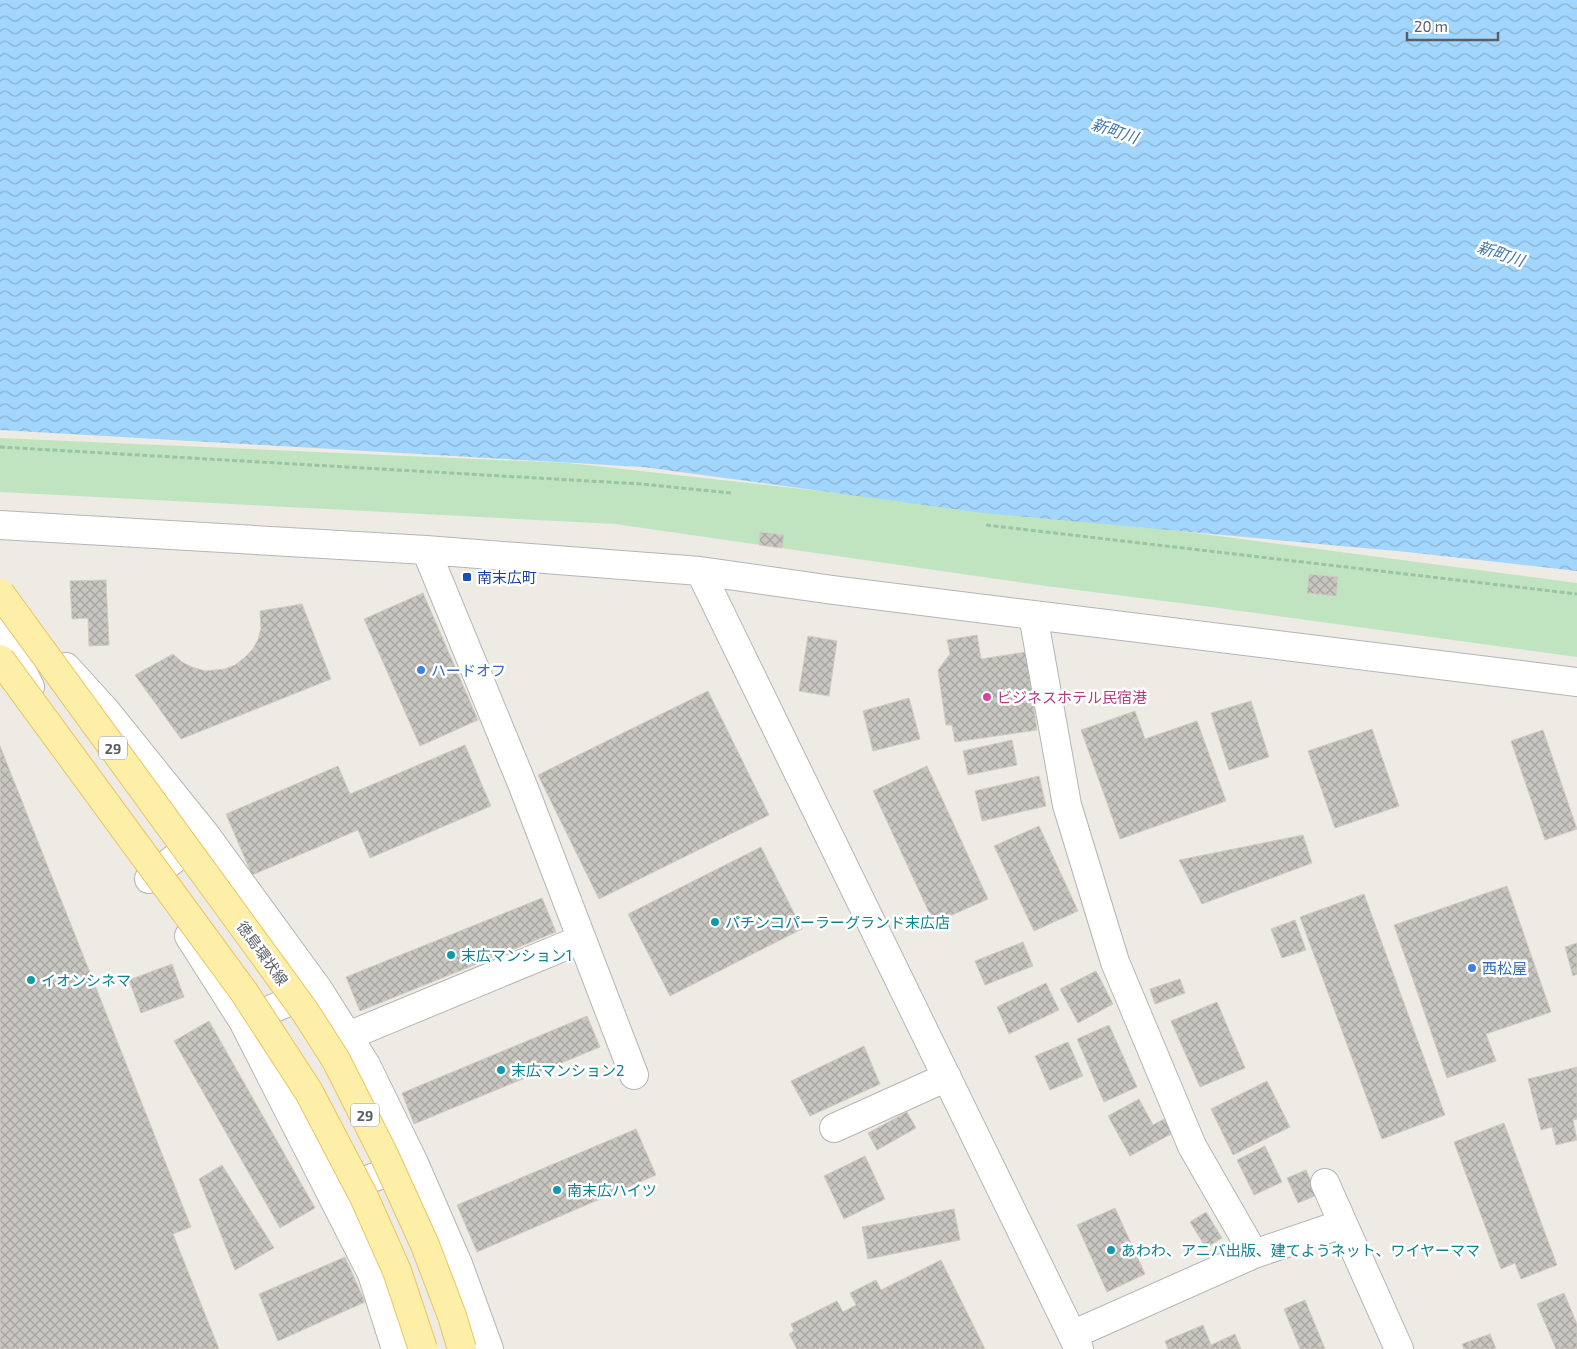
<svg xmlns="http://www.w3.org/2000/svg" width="1577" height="1349" font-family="'Exo 2','Noto Sans JP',sans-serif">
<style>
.green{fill:#c0e4c0}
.water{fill:url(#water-waves)}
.building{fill:url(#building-cross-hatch);stroke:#d2ccc1}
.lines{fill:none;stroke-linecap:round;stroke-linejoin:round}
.minor-casing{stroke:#b3b5ba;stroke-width:30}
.path{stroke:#99c5a5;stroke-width:3;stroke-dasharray:5 2.5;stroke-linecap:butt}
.minor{stroke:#fff;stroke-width:28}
.major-bridge-casing{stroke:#edc45c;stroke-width:30;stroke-linecap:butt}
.major-bridge{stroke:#fdefa8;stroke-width:28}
.transit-dot{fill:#1a4fb4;stroke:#fff;stroke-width:2}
.shop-dot{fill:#3f7fe0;stroke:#fff;stroke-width:2}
.hotel-dot{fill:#d1479c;stroke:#fff;stroke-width:2}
.culture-dot{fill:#0f9aa8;stroke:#fff;stroke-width:2}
.labels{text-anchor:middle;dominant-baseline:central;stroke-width:5;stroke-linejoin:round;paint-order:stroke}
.shield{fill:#fff;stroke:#8c8f92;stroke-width:1}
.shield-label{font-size:14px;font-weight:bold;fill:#5b5f63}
.transit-label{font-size:15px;fill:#164399;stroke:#fff;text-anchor:start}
.shop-label{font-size:15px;fill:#366cbe;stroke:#fff;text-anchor:start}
.hotel-label{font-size:15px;fill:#b23c85;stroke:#fff;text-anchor:start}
.culture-label{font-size:15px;fill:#0d838f;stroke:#fff;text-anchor:start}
.street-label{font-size:15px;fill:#5b5f63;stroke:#fff}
.water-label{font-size:16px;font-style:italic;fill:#4177ae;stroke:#fff}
</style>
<defs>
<pattern id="water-waves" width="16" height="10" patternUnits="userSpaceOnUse" patternTransform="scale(1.25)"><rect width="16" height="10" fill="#a3d6fd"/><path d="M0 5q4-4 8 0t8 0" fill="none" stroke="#88b1d0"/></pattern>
<pattern id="building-cross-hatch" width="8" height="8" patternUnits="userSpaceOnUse" patternTransform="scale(1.25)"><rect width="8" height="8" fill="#c8c6c0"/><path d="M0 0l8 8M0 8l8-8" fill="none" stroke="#a5a4a0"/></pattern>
</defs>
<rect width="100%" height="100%" fill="#edebe3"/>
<path class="green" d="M0,438L568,463L1180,531L1577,583V657L1219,608L1046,586L615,524L0,492Z"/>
<path class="water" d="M0,0H1577V571L1407,552L983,513L643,467L0,430Z"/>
<path class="building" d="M760,532L784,535L782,548L759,545Z
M1309,574L1338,577L1336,596L1307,593Z
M106,580L109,645L89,646L88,618L72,619L70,581Z
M423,593L478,720L420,746L364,619Z
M302,604L331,679L181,739L135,675L173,654L182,662L192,667L205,671L225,669L235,665L244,658L252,650L258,640L261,628L260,611Z
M977,635L981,659L1026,652L1037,730L955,742L952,725H946L938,670L950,654L947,640Z
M808,636L837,641L829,696L799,691Z
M708,691L769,815L599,899L538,775Z
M909,698L920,739L873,751L863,711Z
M1251,701L1269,757L1229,770L1211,713Z
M1135,711L1145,739L1197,721L1226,801L1120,839L1081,730Z
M1372,729L1399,806L1335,828L1308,751Z
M1543,730L1577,829L1545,840L1511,741Z
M1012,740L1017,765L968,775L963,751Z
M465,745L491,806L370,858L358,830L252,875L226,814L338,766L350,794Z
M0,746L191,1227L173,1234L219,1349H0Z
M927,766L988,899L934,923L873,791Z
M1039,776L1046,806L982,821L975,791Z
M1039,826L1078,911L1034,931L994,846Z
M1303,835L1312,863L1202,904L1179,860Z
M761,847L802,929L670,996L628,914Z
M1507,886L1551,1012L1486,1034L1496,1061L1447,1078L1394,925Z
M1364,894L1445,1115L1382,1139L1300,917Z
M542,898L556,932L360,1011L346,977Z
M1295,920L1306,950L1282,958L1271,929Z
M1023,942L1033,966L985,985L975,961Z
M1577,943V974L1573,976L1565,947Z
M172,964L184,997L141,1013L129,980Z
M1096,971L1113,1004L1078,1023L1060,989Z
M1180,979L1185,993L1155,1004L1150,989Z
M1046,983L1059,1010L1009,1034L997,1007Z
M1217,1002L1245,1068L1200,1087L1171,1021Z
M587,1016L600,1047L414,1124L402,1093Z
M209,1021L315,1208L280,1228L174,1041Z
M1109,1025L1137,1087L1104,1102L1077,1039Z
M1068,1042L1083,1076L1050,1090L1035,1056Z
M864,1046L880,1084L810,1116L791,1081Z
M1577,1067V1119L1573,1120L1577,1140L1556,1145L1552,1127L1541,1130L1528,1079Z
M1267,1081L1290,1127L1233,1155L1211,1109Z
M1139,1099L1153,1125L1164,1119L1173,1133L1130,1156L1108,1116Z
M907,1112L916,1128L877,1150L868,1133Z
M1504,1123L1557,1265L1521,1279L1515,1263L1501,1269L1454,1142Z
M636,1129L656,1175L477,1252L457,1205Z
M1265,1146L1282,1182L1254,1195L1237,1160Z
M865,1156L885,1199L844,1219L824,1176Z
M222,1165L274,1248L235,1270L199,1179Z
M1306,1170L1317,1195L1298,1203L1287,1178Z
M1115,1208L1145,1274L1107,1292L1077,1225Z
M954,1209L960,1240L868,1259L862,1227Z
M1206,1212L1222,1238L1206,1248L1190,1222Z
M345,1257L365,1302L278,1341L259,1294Z
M941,1260L985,1349H797L789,1334L794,1331L791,1324L837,1301L843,1312L856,1305L850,1293L876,1280L881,1290Z
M1564,1293L1577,1324V1349H1556L1537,1304Z
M1305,1300L1325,1349H1300L1284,1309Z
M1203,1325L1211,1345L1235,1334L1241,1349H1168L1165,1341Z
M1490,1334L1496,1349H1464L1462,1344Z"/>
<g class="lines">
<defs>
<path id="minor" d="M0,525L426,550L700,571L833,590L1033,615L1577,682
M426,550L523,786L634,1075
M700,571L1079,1349
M1033,615L1067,805L1115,962L1192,1146L1254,1254
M0,627L30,687
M66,667L106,711L205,834L318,989L366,1065L414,1163L458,1264L489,1349
M149,879L205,834
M189,936L243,1021L372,1274L396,1349
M243,1021L317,990
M348,1036L582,939
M834,1128L947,1077
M1325,1183L1399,1349
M335,1192L412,1163
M1072,1335L1254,1254L1342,1224"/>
</defs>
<use href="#minor" class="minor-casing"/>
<path class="path" d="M0,447L641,484L731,493
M986,525L1577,594"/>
<use href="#minor" class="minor"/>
<defs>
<path id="major-bridge" d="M0,593L304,1010L336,1060L384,1155L425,1245L452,1316L462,1349
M0,659L244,992L309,1092L364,1197L397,1271L423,1349"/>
</defs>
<use href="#major-bridge" class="major-bridge-casing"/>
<use href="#major-bridge" class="major-bridge"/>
</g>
<rect class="transit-dot" x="462" y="572" width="10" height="10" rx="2.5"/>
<g class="shop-dot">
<circle cx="421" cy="670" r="5"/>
<circle cx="1472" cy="968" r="5"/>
</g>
<circle class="hotel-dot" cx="987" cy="697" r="5"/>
<g class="culture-dot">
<circle cx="715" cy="922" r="5"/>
<circle cx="451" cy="955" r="5"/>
<circle cx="31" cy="980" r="5"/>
<circle cx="501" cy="1070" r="5"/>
<circle cx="557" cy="1190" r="5"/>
<circle cx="1111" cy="1250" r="5"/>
</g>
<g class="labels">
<g class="shield">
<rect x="99" y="736.5" width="28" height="23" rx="4"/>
<rect x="351" y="1103.5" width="28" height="23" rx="4"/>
</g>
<g class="shield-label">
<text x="113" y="748">29</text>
<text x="365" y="1115">29</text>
</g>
<g class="transit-label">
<text x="477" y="577">南末広町</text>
</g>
<g class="shop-label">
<text x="431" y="670">ハードオフ</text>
<text x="1482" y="968">西松屋</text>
</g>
<g class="hotel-label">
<text x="997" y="697">ビジネスホテル民宿港</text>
</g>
<g class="culture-label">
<text x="725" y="922">パチンコパーラーグランド末広店</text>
<text x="461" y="955">末広マンション1</text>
<text x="41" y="980">イオンシネマ</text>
<text x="511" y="1070">末広マンション2</text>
<text x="567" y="1190">南末広ハイツ</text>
<text x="1121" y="1250">あわわ、アニバ出版、建てようネット、ワイヤーママ</text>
</g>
<g class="street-label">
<text transform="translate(263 953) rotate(54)">徳島環状線</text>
</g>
<g class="water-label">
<text transform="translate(1115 130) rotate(18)">新町川</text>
<text transform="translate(1501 253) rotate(18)">新町川</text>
</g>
</g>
<path d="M1407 32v8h91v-8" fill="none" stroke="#5b5f63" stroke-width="2.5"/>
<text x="1414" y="32" font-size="15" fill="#5b5f63" stroke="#ffffff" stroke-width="4" paint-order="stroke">20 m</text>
</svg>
